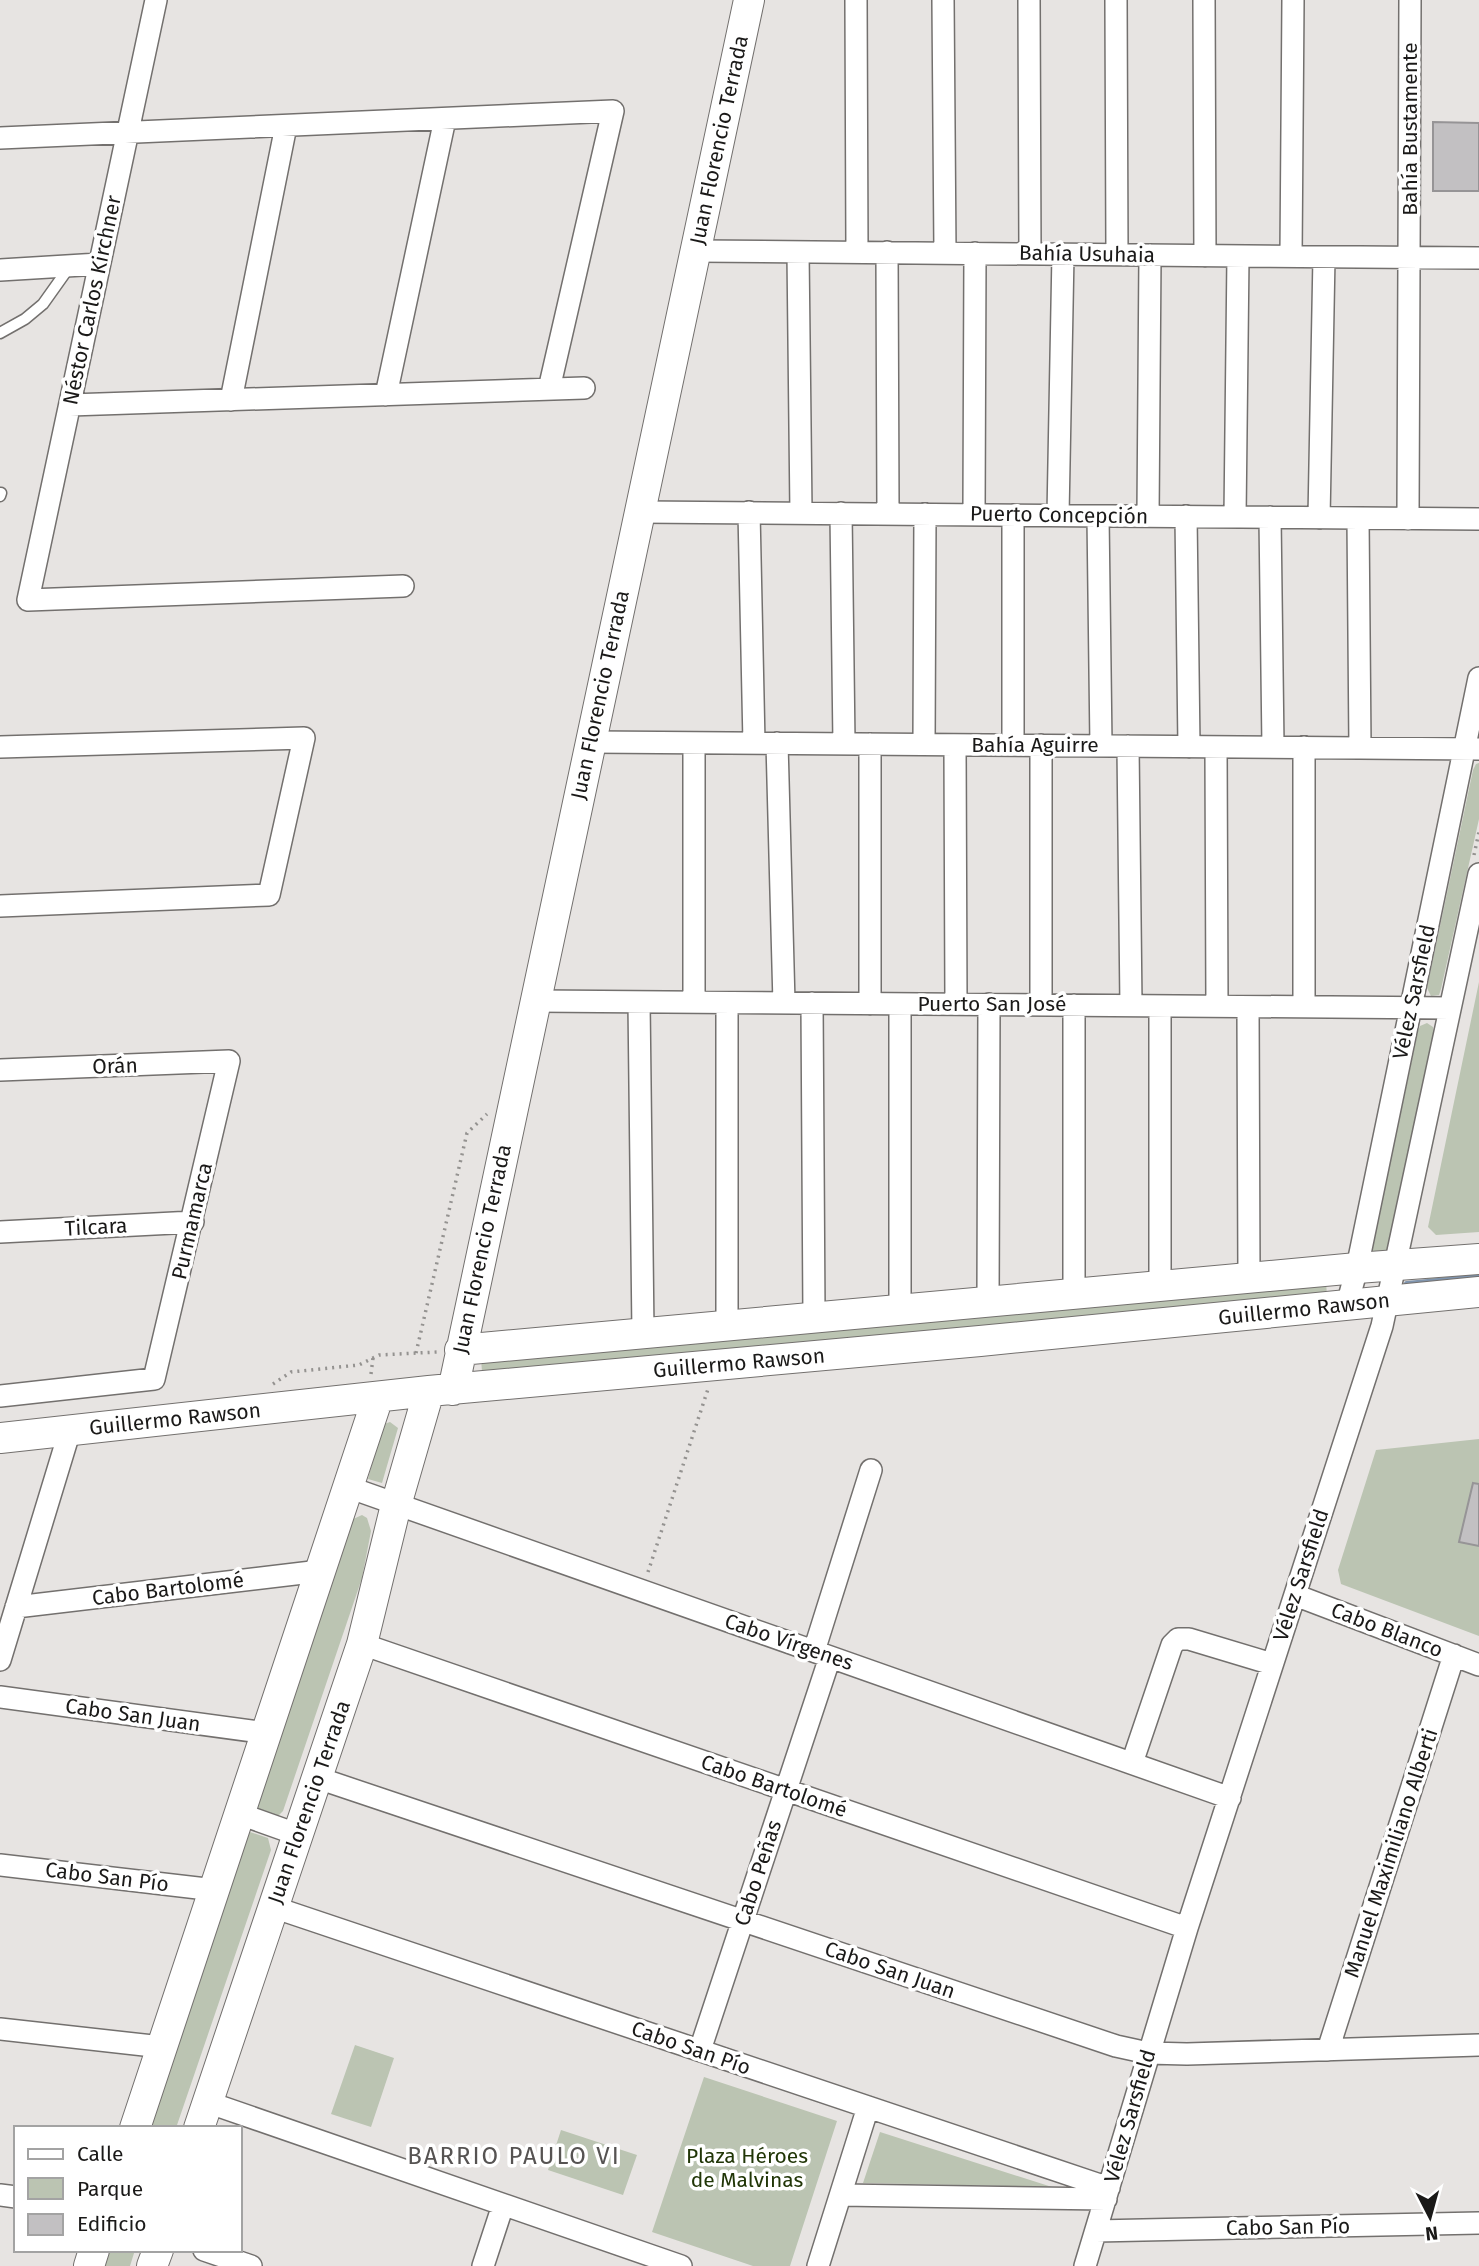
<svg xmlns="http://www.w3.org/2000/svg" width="1479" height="2266" font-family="'Fira Sans',sans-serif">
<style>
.green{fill:#bbc4b2}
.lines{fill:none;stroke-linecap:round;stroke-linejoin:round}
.stream{stroke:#7f94ad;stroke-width:6}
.building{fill:#c2c0c2;stroke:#969496;stroke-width:2}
.lane-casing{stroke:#73706e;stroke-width:13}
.street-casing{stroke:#73706e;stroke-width:24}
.secondary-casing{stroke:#73706e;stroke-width:32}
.path{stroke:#949290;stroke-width:3.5;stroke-dasharray:2 5;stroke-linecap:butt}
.lane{stroke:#fff;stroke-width:10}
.street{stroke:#fff;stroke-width:21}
.secondary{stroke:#fff;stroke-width:30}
.labels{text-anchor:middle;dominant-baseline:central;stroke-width:7;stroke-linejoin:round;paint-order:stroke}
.street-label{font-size:21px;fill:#1a1918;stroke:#fff}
.park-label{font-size:21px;fill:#213607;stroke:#fff}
.quarter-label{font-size:24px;letter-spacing:2px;fill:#565352;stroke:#fff}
</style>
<rect width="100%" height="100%" fill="#e7e4e2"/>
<path class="green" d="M1479,763V819L1441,989L1439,995L1431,996L1427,988L1473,770L1476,764Z
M1479,982V1232L1436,1235L1428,1227Z
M1427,1023L1433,1027L1434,1032L1387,1252L1373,1254L1372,1249L1418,1031L1420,1026Z
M1479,1267V1277L1427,1282V1271Z
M1326,1282L1327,1296L482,1372L481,1358Z
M390,1422L398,1428L382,1483L368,1479L382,1427L384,1424Z
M1479,1439V1636L1341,1584L1338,1570L1376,1450Z
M362,1515L367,1518L371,1531L362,1578L283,1811L277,1817L259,1815L253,1803L351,1520Z
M250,1832L268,1838L271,1850L176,2128H143L246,1835Z
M355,2045L394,2058L371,2127L331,2114Z
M704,2077L837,2121L790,2266H753L652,2232Z
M561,2130L637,2155L623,2195L548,2170Z
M880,2132L1052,2187L863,2183Z
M103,2250H135L130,2266H98Z"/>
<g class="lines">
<path class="stream" d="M1407,1284L1479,1277"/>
</g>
<path class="building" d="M1433,122L1479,123V191H1433Z
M1473,1483L1479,1484V1546L1459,1542Z"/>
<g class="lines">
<defs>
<path id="lane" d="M0,333L25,319L43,304L70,266
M0,496L1,493"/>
<path id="street" d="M156,0L28,600L403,586
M856,0L857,252
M943,0L945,253
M1029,0L1030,254
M1116,0L1117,254
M1204,0L1205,256
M0,138L613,111L549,389
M696,251L1479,258
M798,252L801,513
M887,252L888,513
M1291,256L1293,0
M0,270L99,264
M386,395L445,119
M231,400L286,126
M70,405L584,388
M640,512L1479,519
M749,512L754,743
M841,513L844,744
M974,514L975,253
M1058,515L1063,254
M1098,516L1101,746
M1148,516L1150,255
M1186,516L1189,747
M1235,517L1238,256
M1270,517L1273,747
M1319,518L1324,257
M1358,518L1360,748
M1408,519L1410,0
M590,742L1479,749
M777,743L784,1003
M870,744V1004
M924,744L925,514
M955,745L956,1004
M1013,745V515
M1041,745V1005
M1128,746L1131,1006
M0,747L304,738L269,895L0,906
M1216,747L1217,1006
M1304,747V1007
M535,1001L1450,1008
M639,1002L643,1333
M694,1002V743
M812,1003L814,1317
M1074,1005V1294
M1160,1006V1286
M1248,1007L1249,1278
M0,1070L229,1061L154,1379L0,1396
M0,1232L193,1222
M988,1302L989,1004
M1347,1305L1357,1268L1479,678
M900,1310V1004
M727,1326V1003
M348,1487L1230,1798
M1295,1595L1479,1665
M16,1607L320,1571
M362,1644L1187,1928
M814,1651L871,1470
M0,1660L70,1430
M0,1697L267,1733
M1132,1763L1172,1645L1178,1639H1189L1272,1664
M318,1778L1116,2046L1148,2053L1187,2054L1479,2045
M240,1814L299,1835
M0,1865L215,1890
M273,1907L1109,2188
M0,2029L162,2047
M700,2050L830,1657
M1328,2050L1454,1655
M207,2102L681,2266
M0,2195L16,2197
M841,2195L1106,2199
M1096,2231L1479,2223
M204,2250L251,2266
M483,2266L503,2205
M818,2266L868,2107
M1085,2266L1187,1928L1382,1326L1479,874"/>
<path id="secondary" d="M460,1350L1357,1268L1479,1259
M453,1390L749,0
M0,1438L429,1391L980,1341L1479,1292
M135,2128L378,1397
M199,2128L362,1644L396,1505L429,1391
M89,2266L94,2250
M152,2266L158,2250"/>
</defs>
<use href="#lane" class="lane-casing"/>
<use href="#street" class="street-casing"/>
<use href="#secondary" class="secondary-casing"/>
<path class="path" d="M1474,855L1479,832
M416,1353L467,1133L487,1114
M371,1374L373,1358
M273,1384L291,1372L359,1365L379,1355L437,1352
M648,1572L708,1389"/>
<use href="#lane" class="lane"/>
<use href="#street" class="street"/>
<use href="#secondary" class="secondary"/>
</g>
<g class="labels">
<g class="street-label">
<text transform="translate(1410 129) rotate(-90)">Bahía Bustamente</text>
<text transform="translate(719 140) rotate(-78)">Juan Florencio Terrada</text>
<text transform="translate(1087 254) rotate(1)">Bahía Usuhaia</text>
<text transform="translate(92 300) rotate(-78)">Néstor Carlos Kirchner</text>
<text transform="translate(1059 515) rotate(1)">Puerto Concepción</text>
<text transform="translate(600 695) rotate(-78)">Juan Florencio Terrada</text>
<text x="1035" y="745">Bahía Aguirre</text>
<text transform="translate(1414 992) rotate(-78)">Vélez Sarsfield</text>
<text x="992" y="1004">Puerto San José</text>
<text transform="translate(115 1066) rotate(-2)">Orán</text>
<text transform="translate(192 1221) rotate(-77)">Purmamarca</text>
<text transform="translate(96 1227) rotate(-3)">Tilcara</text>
<text transform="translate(482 1249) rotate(-78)">Juan Florencio Terrada</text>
<text transform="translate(1304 1309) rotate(-6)">Guillermo Rawson</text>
<text transform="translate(739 1363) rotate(-5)">Guillermo Rawson</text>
<text transform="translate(175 1419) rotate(-6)">Guillermo Rawson</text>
<text transform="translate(1301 1575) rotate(-72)">Vélez Sarsfield</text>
<text transform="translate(168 1589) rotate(-7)">Cabo Bartolomé</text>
<text transform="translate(1387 1630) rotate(21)">Cabo Blanco</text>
<text transform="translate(789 1642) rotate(19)">Cabo Vírgenes</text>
<text transform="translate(133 1715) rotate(8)">Cabo San Juan</text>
<text transform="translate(774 1786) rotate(19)">Cabo Bartolomé</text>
<text transform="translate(309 1802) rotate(-71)">Juan Florencio Terrada</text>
<text transform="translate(1391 1853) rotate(-72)">Manuel Maximiliano Alberti</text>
<text transform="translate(758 1873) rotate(-72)">Cabo Peñas</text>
<text transform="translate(107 1877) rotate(7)">Cabo San Pío</text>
<text transform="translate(890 1970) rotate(19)">Cabo San Juan</text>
<text transform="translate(691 2048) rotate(19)">Cabo San Pío</text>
<text transform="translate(1130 2116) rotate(-74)">Vélez Sarsfield</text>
<text transform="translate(1288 2227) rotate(-1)">Cabo San Pío</text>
</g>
<g class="park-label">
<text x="747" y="2156">Plaza Héroes<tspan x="747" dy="24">de Malvinas</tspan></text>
</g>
<g class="quarter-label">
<text x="514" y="2156">BARRIO PAULO VI</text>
</g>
</g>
<rect x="14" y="2126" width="228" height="126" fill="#ffffff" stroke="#a3a3a3" stroke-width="2"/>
<rect x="28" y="2149" width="35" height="10" fill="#ffffff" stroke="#a3a3a3" stroke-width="2"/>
<text x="77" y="2161" font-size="21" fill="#1a1918">Calle</text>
<rect x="28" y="2178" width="35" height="21" fill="#bbc4b2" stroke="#a3a3a3" stroke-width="2"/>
<text x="77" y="2196" font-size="21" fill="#1a1918">Parque</text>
<rect x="28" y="2214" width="35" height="21" fill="#c2c0c2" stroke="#a3a3a3" stroke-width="2"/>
<text x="77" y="2231" font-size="21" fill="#1a1918">Edificio</text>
<g transform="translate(1430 2217) rotate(174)" stroke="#ffffff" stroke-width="5" paint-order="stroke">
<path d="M0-5L12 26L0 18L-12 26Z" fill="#1a1918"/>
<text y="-10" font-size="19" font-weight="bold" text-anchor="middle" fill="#1a1918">N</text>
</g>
</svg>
